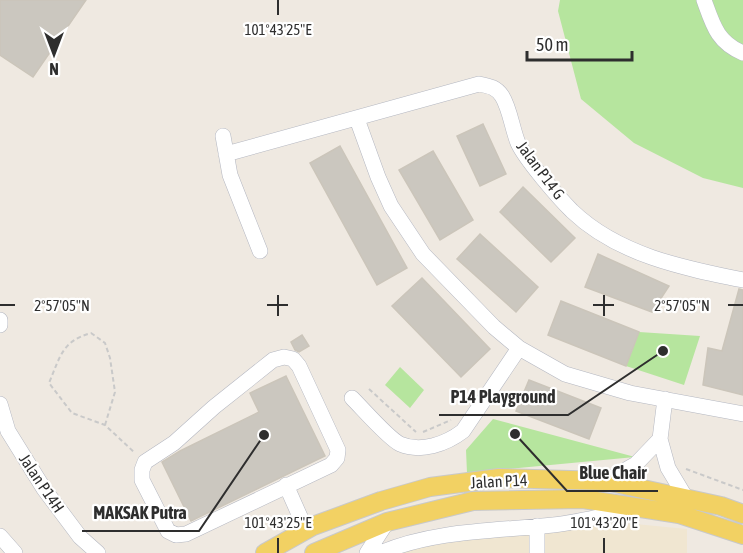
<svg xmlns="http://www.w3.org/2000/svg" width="743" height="553" font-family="'Asap Condensed',sans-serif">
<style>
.education{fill:#f0e6d1}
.green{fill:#b6e59e}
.building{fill:#cbc7bf;stroke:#cbc5ba;stroke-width:1.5}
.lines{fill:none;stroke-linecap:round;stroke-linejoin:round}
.minor-casing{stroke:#b4b7c1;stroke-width:16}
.major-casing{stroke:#c9c9c9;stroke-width:20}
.path{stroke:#c9c9c9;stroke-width:2;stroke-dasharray:4.5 3;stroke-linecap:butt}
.minor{stroke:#fff;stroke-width:15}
.major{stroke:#f2d163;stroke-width:18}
.ticks{fill:none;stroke:#2e2e2e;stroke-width:2}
.labels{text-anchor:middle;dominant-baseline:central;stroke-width:4.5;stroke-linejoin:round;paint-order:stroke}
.street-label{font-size:16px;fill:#2e2e2e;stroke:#fff}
.ticks-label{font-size:15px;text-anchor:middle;fill:#2e2e2e;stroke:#fff;stroke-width:4.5;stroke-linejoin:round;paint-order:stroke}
.leader{fill:none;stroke:#2e2e2e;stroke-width:2}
.callout-dot{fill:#2e2e2e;stroke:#fff;stroke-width:2}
.callout-label{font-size:18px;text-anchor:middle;font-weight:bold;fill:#2e2e2e;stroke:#fff;stroke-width:4.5;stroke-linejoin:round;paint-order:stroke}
</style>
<rect width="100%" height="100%" fill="#efe9e1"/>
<path class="education" d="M635,524L687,529V553H398L413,548L551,528Z"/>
<path class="green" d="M560,0H743V188L703,178L634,143L581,99L558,11Z
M639,332L700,336L684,385L626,366Z
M400,367L424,390L410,408L385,385Z
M493,419L635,457L467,473L466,450Z"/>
<path class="building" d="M0,0H86L33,77L0,55Z
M483,124L506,174L480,186L457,136Z
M340,146L407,268L377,285L310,163Z
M433,151L473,220L440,240L399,170Z
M523,187L575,238L551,262L500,212Z
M480,234L538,287L516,312L457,259Z
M598,254L669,286L652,312L585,287Z
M422,278L490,349L461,377L392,306Z
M739,289L743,290V395L703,385L708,348L722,351Z
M561,301L639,332L626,366L548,335Z
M302,335L309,346L299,352L295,350L291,342Z
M286,376L325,456L191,521L162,462L180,451L259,412L250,393Z
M529,380L601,408L589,439L516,411Z"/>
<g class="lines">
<defs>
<path id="minor" d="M704,0C713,25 717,42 743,53
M357,119L378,177L391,206L423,254L494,327L519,348L565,374L630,393L743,414
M223,136L230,175L260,251
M226,154L479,84C489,86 496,87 502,96C510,109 512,128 518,143C526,160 558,197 572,211C618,255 683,268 743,280
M0,320V325
M284,357L293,359L299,366L338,450L337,458L331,465L186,534L176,535L168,531L142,480V470L145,462L174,443L214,407L273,360Z
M352,398C363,409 389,439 400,444C421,453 446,444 463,431L519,348
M665,399L660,439L668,468L686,498
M0,404L8,431L44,489L80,537L98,553
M606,481L636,464L660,439
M286,485L306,530
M0,536L15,553
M367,553L387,522
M380,553C434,530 496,531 553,525C581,522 607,515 634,509
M537,553V526"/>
<path id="major" d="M265,553L313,526L381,501L430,487L499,478L606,481L721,506L743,514
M314,553L387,522L473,501L583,499L679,514L743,535"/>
</defs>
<use href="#minor" class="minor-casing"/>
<use href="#major" class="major-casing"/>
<path class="path" d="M369,389L416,432
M105,425L115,392L110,358L105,343L91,333C62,341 60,357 49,383L72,413L105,425L135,453
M423,432L451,420
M686,469L743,490"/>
<use href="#minor" class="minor"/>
<use href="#major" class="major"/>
</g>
<path class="ticks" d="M278,0V15M278,295V316M604,295V316M0,305H15M267,305H288M593,305H614M728,305H743M278,538V553M604,538V553"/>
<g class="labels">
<g class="street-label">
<text transform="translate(541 170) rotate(53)">Jalan P14 G</text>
<text transform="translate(499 481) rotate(-3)">Jalan P14</text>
<text transform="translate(42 483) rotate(56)">Jalan P14H</text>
</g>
</g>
<g class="ticks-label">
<text x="278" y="35">101°43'25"E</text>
<text x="682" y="311">2°57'05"N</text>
<text x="62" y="311">2°57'05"N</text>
<text x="278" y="528">101°43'25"E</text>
<text x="604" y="528">101°43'20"E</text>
</g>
<path class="leader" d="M663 351L568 415H439M515 434L567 491H658M264 435L199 531H82"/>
<g class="callout-dot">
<circle cx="663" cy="351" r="6"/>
<circle cx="515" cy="434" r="6"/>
<circle cx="264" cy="435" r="6"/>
</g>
<g class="callout-label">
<text x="503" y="403">P14 Playground</text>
<text x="613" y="479">Blue Chair</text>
<text x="140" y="519">MAKSAK Putra</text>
</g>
<g transform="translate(54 54) rotate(180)" stroke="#ffffff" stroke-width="4.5" paint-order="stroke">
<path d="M0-4.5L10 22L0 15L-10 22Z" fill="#2e2e2e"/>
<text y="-9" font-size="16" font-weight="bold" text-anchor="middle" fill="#2e2e2e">N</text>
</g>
<path d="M527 51v9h105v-9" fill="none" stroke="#2e2e2e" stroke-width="3"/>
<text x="536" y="51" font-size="18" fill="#2e2e2e" stroke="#ffffff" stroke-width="4.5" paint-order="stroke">50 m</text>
</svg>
